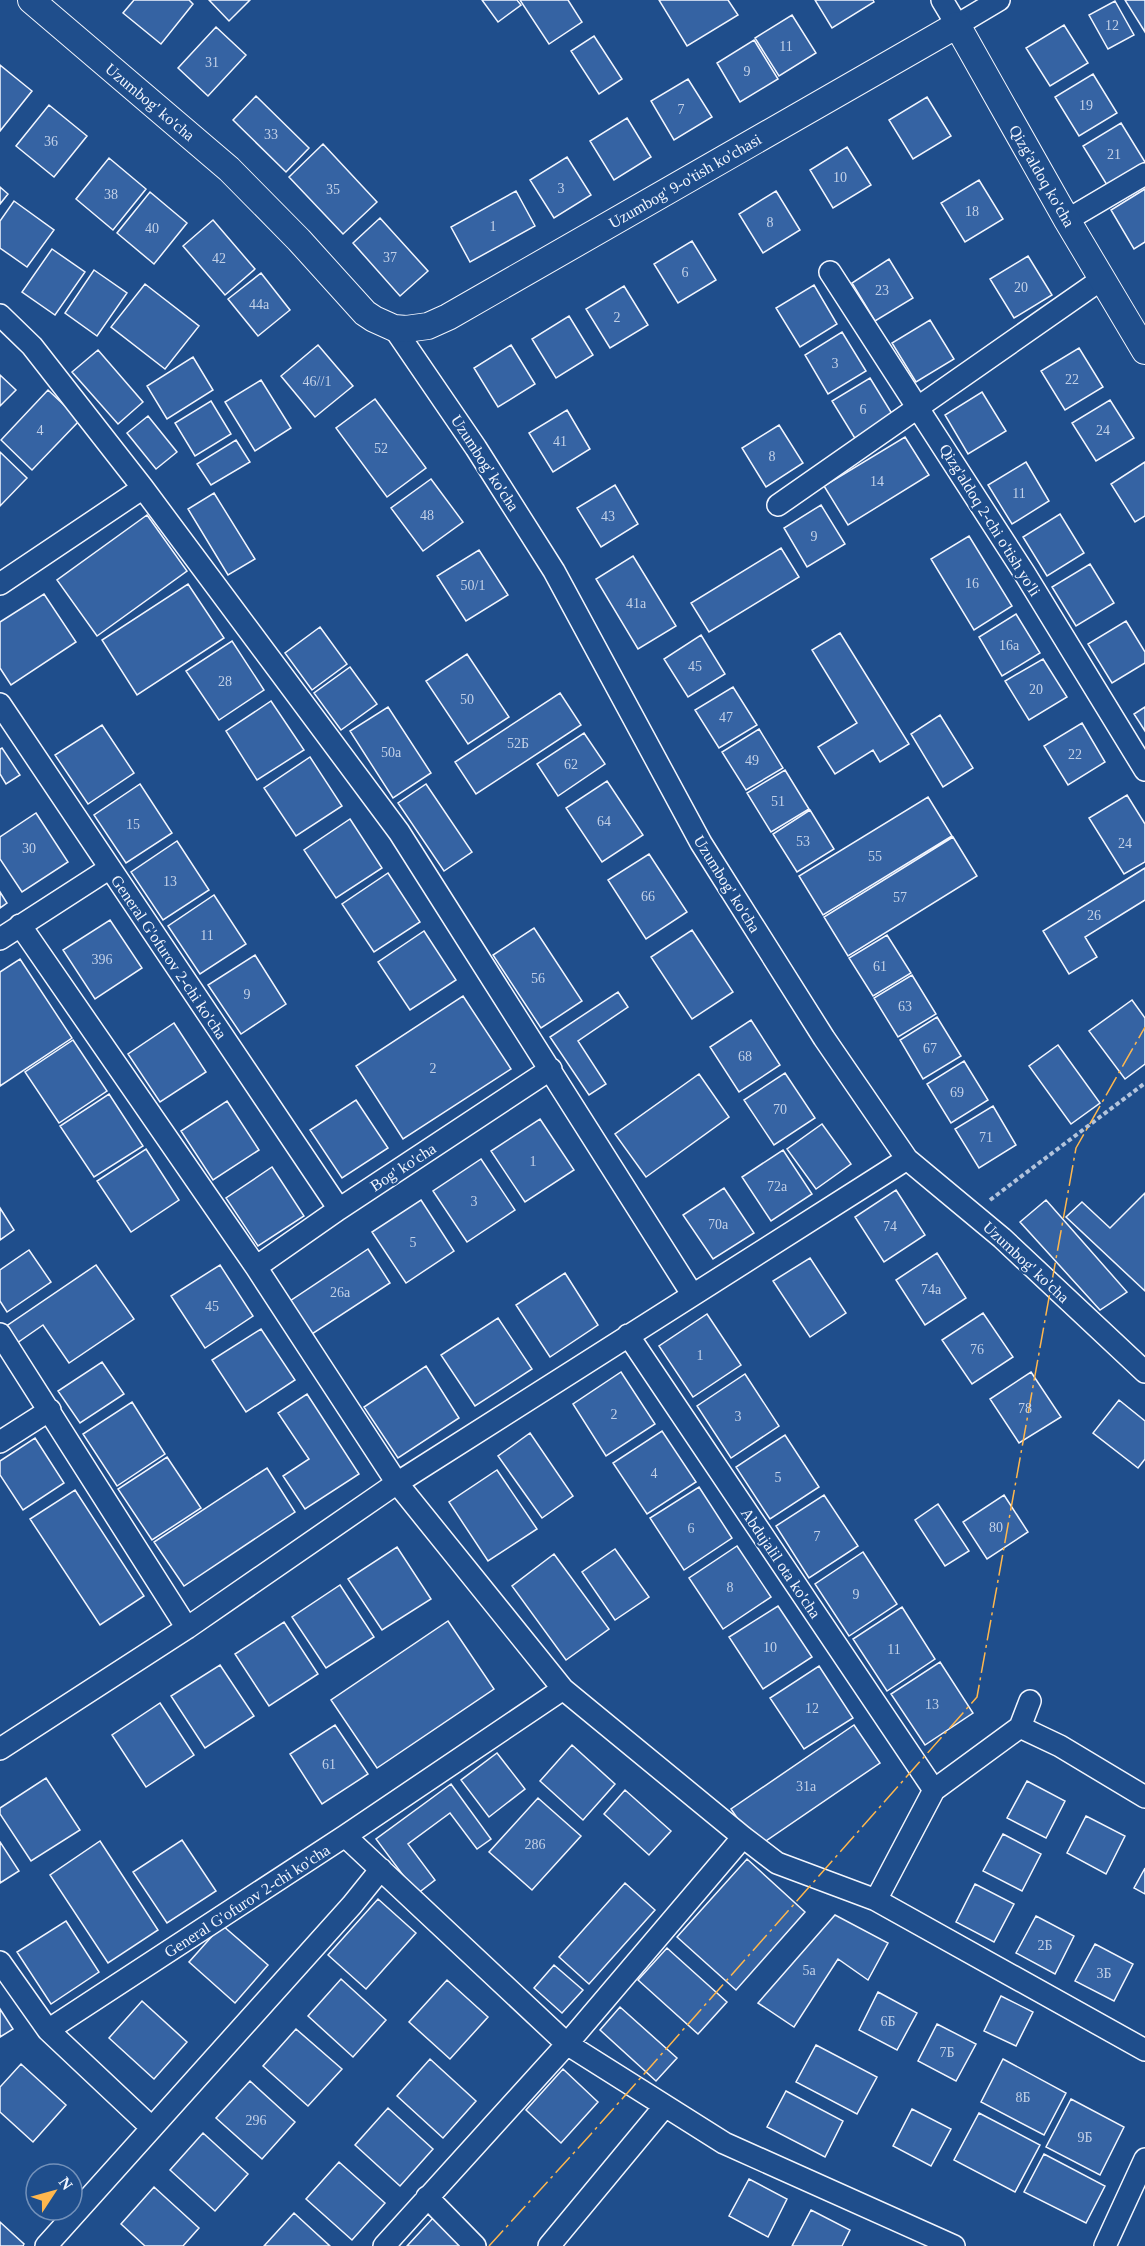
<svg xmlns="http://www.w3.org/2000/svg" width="1145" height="2246" font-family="'Times New Roman',serif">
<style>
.building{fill:#3563a3;stroke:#f2f6ff;stroke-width:1.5}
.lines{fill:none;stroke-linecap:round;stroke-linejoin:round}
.minor-casing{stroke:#f2f6ff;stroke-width:24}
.tertiary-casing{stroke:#f2f6ff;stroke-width:28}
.path{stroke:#b3c4dc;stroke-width:4;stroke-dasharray:4.5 3;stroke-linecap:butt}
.minor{stroke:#1f4e8c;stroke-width:21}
.tertiary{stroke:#1f4e8c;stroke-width:26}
.power{stroke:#ffb74d;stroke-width:1.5;stroke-dasharray:21 4.5 3 4.5;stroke-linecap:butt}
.labels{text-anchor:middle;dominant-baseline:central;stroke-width:4.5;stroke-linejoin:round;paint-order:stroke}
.number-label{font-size:14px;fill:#c3d1e8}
.street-label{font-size:16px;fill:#f2f6ff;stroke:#1f4e8c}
</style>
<rect width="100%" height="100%" fill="#1f4e8c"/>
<path class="building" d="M134,0H189L193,4L161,44L123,13Z
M209,0H250L229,21Z
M482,0H517L521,5L498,22Z
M520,0H568L582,22L549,44Z
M659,0H728L738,15L687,46Z
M815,0H873L874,2L832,28Z
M1125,0H1145V32Z
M1115,1L1134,35L1108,49L1089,15Z
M792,15L816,53L779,76L755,38Z
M1064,25L1088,63L1050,86L1026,48Z
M216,27L246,55L208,96L178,68Z
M594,36L622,79L599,94L571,51Z
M754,40L778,79L740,102L717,63Z
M0,65L32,91L0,131Z
M1093,74L1117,113L1079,136L1055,97Z
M688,79L712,117L674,140L651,101Z
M256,96L309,148L286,172L233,120Z
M927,97L951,136L913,159L889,120Z
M49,105L87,136L54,177L16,146Z
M627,118L651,157L614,180L590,141Z
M1121,123L1145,162L1107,185L1083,146Z
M323,144L377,202L343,234L289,177Z
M847,147L871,185L833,208L810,170Z
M567,157L591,195L554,218L530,180Z
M109,158L146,189L113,230L76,199Z
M979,180L1003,219L965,242L941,203Z
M0,187L8,194L0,204Z
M1145,189V242L1134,249L1111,210Z
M516,191L535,226L470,262L451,227Z
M776,191L800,230L763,253L739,214Z
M150,192L187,223L154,264L117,233Z
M14,201L54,230L27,267L0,248V221Z
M380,218L428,271L400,296L353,243Z
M213,220L255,269L225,295L183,246Z
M692,241L716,280L678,303L654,264Z
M52,249L85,272L55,315L22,292Z
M1028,256L1052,295L1014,318L990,279Z
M889,259L913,298L875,321L852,283Z
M94,270L127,293L97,336L65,313Z
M261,273L290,310L258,336L228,299Z
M145,284L199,326L165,369L111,327Z
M814,285L837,324L800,347L776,308Z
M624,286L648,325L610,348L586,309Z
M569,316L593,355L556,378L532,339Z
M930,320L954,359L916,382L892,343Z
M842,332L866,371L828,394L805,355Z
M318,345L353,386L315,417L281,376Z
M511,345L535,384L498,407L474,368Z
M1079,348L1103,387L1065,410L1041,371Z
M98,350L143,402L118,424L72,372Z
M193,357L213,390L167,419L147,386Z
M0,375L16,390L0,406Z
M870,378L894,417L856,440L832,401Z
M261,380L291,428L255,451L225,402Z
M48,390L80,420L32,470L1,440Z
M982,392L1006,431L968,454L945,415Z
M375,399L426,468L387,497L336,428Z
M1110,400L1134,438L1096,461L1072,423Z
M211,401L231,434L195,456L175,423Z
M567,410L590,449L553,472L529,433Z
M148,416L177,452L156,469L127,433Z
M779,425L803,463L766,487L742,448Z
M905,437L929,475L848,525L824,486Z
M236,440L250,462L211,485L197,464Z
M0,452L27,478L0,506Z
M1026,462L1049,501L1012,524L988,485Z
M1145,462V516L1135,522L1111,484Z
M431,479L463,522L423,551L391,508Z
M615,485L638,524L601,547L577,508Z
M214,493L255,559L228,575L188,509Z
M821,505L845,544L807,567L784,528Z
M1060,514L1084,553L1047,576L1023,537Z
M147,515L187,571L97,636L57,580Z
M969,536L1012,606L974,630L931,559Z
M781,548L799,577L709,632L691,603Z
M479,550L508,595L466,621L437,576Z
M633,556L676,626L638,649L596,579Z
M1090,564L1114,603L1076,626L1052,587Z
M188,584L224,638L137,695L102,640Z
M44,594L76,642L11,685L0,668V622Z
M1016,614L1040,653L1002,676L979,637Z
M1126,621L1145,652V663L1112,683L1088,644Z
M320,627L347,664L312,690L285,653Z
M840,633L909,744L880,762L873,750L835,774L818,747L857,723L812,650Z
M701,635L725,674L688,697L664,659Z
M232,641L264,690L219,720L186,671Z
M467,654L509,717L468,744L426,681Z
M1043,659L1067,697L1029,720L1005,681Z
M350,667L377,704L341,730L314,693Z
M733,687L757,725L719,748L695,710Z
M560,693L581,725L476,794L455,762Z
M271,701L304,750L257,780L226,731Z
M388,707L431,773L393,798L350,731Z
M1145,707V731L1134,714Z
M940,715L973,768L943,787L911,734Z
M1082,723L1105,762L1068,785L1044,746Z
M102,725L134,773L88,804L55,755Z
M759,729L783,768L746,790L722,752Z
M584,733L605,764L558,796L537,764Z
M2,748L20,775L6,784L0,774V749Z
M310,757L342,806L296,836L264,788Z
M785,770L809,809L771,832L747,793Z
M607,781L643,835L602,862L566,808Z
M140,784L172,833L126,863L94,815Z
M426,784L472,852L444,871L398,803Z
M1127,795L1145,824V862L1124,874L1089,818Z
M928,797L952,836L823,915L799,876Z
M810,810L834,849L797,872L773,834Z
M36,813L68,862L22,892L0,859V837Z
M350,819L382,868L336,898L304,850Z
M953,837L977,876L848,956L824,917Z
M177,841L209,890L163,920L131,872Z
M649,854L687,912L646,939L608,880Z
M1145,868V900L1085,937L1097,957L1069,974L1043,931Z
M388,873L420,922L374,952L342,904Z
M0,892L7,903L0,908Z
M214,895L246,944L200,974L168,926Z
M110,920L142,968L95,999L63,950Z
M534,928L582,1001L541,1028L493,955Z
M692,930L733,992L692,1019L651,957Z
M424,931L456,980L410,1010L378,962Z
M887,935L911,973L873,996L849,958Z
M255,955L286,1004L241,1034L208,985Z
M20,959L72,1038L0,1086V972Z
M912,975L936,1014L898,1037L874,998Z
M618,992L628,1007L578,1041L606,1084L589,1095L550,1037Z
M463,996L511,1069L403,1139L356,1066Z
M1132,1000L1145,1018V1064L1125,1079L1089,1031Z
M937,1017L961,1056L923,1079L900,1040Z
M751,1020L780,1065L739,1092L710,1047Z
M174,1023L206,1072L160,1102L128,1054Z
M73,1040L107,1091L59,1123L25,1072Z
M1058,1045L1100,1103L1071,1124L1029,1066Z
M964,1061L988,1100L951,1123L927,1084Z
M785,1073L815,1118L774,1145L744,1100Z
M699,1074L729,1117L646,1177L615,1134Z
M109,1094L143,1146L94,1177L60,1126Z
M356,1100L388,1148L342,1178L310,1130Z
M227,1101L259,1150L213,1180L181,1131Z
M993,1106L1016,1145L979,1168L955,1129Z
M540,1119L574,1170L525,1202L491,1151Z
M822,1124L851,1164L816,1189L787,1149Z
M146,1149L179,1200L131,1232L97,1181Z
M783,1150L812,1194L771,1221L742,1177Z
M481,1159L515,1210L467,1242L433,1191Z
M272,1167L304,1216L258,1246L226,1198Z
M724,1188L754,1233L713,1259L683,1215Z
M896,1190L925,1235L884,1262L855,1217Z
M1145,1193V1291L1066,1217L1082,1202L1110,1228Z
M421,1200L454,1251L406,1283L372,1232Z
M1046,1200L1127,1292L1100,1310L1020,1222Z
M0,1208L14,1230L0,1240Z
M368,1249L390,1283L312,1334L290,1301Z
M29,1250L51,1282L7,1312L0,1301V1270Z
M937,1253L966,1298L925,1325L896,1280Z
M810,1258L846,1313L810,1337L773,1281Z
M96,1265L134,1319L69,1363L43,1325L17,1343L5,1327Z
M220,1265L253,1316L205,1348L171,1296Z
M565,1273L598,1325L550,1357L516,1305Z
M983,1313L1013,1357L972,1384L942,1340Z
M707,1314L741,1365L693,1397L659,1346Z
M498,1318L532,1369L475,1406L441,1355Z
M261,1329L295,1380L246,1412L212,1360Z
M102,1362L124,1394L80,1423L58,1391Z
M426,1366L459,1418L398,1458L364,1407Z
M621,1372L655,1424L606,1456L573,1404Z
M1031,1372L1061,1417L1019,1443L990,1399Z
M745,1374L779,1426L731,1458L697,1406Z
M307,1394L359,1474L305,1509L283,1476L309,1459L278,1413Z
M1119,1400L1145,1421V1459L1138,1468L1093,1433Z
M132,1402L165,1454L117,1486L83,1434Z
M662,1431L696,1482L647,1514L613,1463Z
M530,1433L573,1496L542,1518L498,1456Z
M785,1435L819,1487L770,1519L736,1467Z
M35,1438L64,1483L23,1510L0,1475V1461Z
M167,1457L201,1508L152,1540L118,1489Z
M267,1468L295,1512L184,1586L154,1542Z
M497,1470L537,1529L488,1561L449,1502Z
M699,1487L732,1538L684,1570L650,1518Z
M75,1490L144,1596L100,1625L30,1519Z
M824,1495L858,1546L809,1578L776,1526Z
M1004,1495L1028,1532L987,1559L963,1522Z
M938,1504L969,1551L945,1566L915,1520Z
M737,1546L771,1597L723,1629L689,1578Z
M397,1547L431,1599L382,1630L348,1579Z
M615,1549L649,1597L615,1620L582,1572Z
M863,1552L897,1604L849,1636L815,1584Z
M554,1554L609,1629L566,1660L512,1586Z
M340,1585L374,1637L326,1668L292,1617Z
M778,1606L812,1657L763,1689L729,1637Z
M902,1607L935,1659L887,1691L853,1639Z
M448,1621L494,1689L377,1768L331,1700Z
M284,1622L318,1674L269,1706L235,1654Z
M940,1662L973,1713L925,1745L891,1694Z
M220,1665L254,1716L205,1748L171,1696Z
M819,1666L853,1718L804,1749L770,1698Z
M160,1703L194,1755L146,1787L112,1735Z
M335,1725L368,1774L322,1804L290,1754Z
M854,1725L880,1763L757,1847L731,1809Z
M572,1745L615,1784L583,1820L540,1781Z
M497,1753L525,1789L489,1817L461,1780Z
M46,1778L80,1830L31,1861L0,1814V1808Z
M1027,1781L1065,1801L1046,1838L1007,1818Z
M451,1784L491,1839L477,1849L450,1813L408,1844L435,1880L417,1894L376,1839Z
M625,1790L671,1831L649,1855L604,1814Z
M538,1798L581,1836L532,1890L489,1852Z
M1086,1816L1125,1836L1106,1874L1067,1853Z
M1003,1834L1041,1854L1022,1891L983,1871Z
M182,1840L216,1891L167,1923L133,1872Z
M100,1841L158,1930L108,1963L50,1875Z
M0,1842L19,1871L0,1883Z
M747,1859L805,1912L736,1990L677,1937Z
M1145,1868V1894L1134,1888Z
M625,1883L655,1910L589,1984L559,1957Z
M975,1884L1014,1904L994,1942L956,1922Z
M378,1899L416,1933L366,1989L328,1955Z
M835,1915L888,1943L868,1980L838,1959L794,2027L758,2003Z
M1036,1916L1074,1936L1055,1974L1016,1953Z
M66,1921L99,1972L51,2004L17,1952Z
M222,1925L268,1965L235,2003L189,1962Z
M1095,1944L1133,1964L1114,2001L1075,1981Z
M667,1948L727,2002L698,2034L638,1980Z
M554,1965L583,1990L562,2013L534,1988Z
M341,1979L386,2020L353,2057L308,2016Z
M447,1980L488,2017L450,2059L409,2022Z
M878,1992L917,2013L897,2050L859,2030Z
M1001,1996L1033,2012L1016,2046L984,2031Z
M142,2001L187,2042L154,2079L109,2038Z
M620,2007L677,2058L656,2081L600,2030Z
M0,2009L13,2029L0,2037Z
M937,2024L976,2044L956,2081L918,2061Z
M296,2029L342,2069L308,2106L263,2066Z
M816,2045L877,2077L857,2114L796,2082Z
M430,2059L476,2101L443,2138L397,2096Z
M1003,2059L1066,2093L1044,2135L981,2102Z
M21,2064L66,2105L33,2142L0,2112V2087Z
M563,2069L598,2102L561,2143L526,2110Z
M250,2081L295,2122L262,2159L216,2118Z
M786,2091L843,2121L825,2157L767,2127Z
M1071,2099L1124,2127L1100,2175L1046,2147Z
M388,2108L433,2149L400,2186L355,2145Z
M912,2109L951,2129L931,2166L893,2146Z
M979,2113L1040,2145L1015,2192L954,2160Z
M203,2133L248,2174L215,2211L170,2170Z
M1044,2154L1105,2186L1086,2223L1024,2192Z
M339,2162L385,2203L352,2240L306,2199Z
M749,2179L787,2199L768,2237L729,2216Z
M154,2187L199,2228L183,2246H145L121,2224Z
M811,2210L850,2230L842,2246H792Z
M294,2213L330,2246H264Z
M433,2218L462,2246H407Z
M0,2222L24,2244L23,2246H0Z"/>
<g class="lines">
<defs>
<path id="minor" d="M942,0L957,25L999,0
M1067,220L1145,174
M830,272L1025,574L1145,770
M0,315L32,346L143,488L399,832L692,1294
M394,328L476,448L554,571L701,843L824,1038L907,1159L1002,1238L1145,1372
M778,505L1102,279
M0,584L143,488
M0,704L339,1209
M20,925L256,1267L397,1483L563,1689L743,1837L777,1863L876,1900L1145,2050
M0,939L110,868
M256,1267L339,1209L551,1069
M0,1334L187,1628
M628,1335L934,1790
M0,1442L50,1410
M1020,1727L1060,1746L1145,1797
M0,1749L187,1628L397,1483L907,1159
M345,1836L567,2044L724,2143L954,2246
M876,1900L934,1790L1020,1727L1030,1701
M0,1962L48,2030L152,2128
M48,2030L345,1836L563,1689
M427,2197L475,2246
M46,2246L352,1905L381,1869
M384,2246L567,2044L743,1837
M549,2246L665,2106
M1105,2246L1145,2159"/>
<path id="tertiary" d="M31,0L229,169L299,240L365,313L374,319L394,328L406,329L428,326L448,317L957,25L1067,220L1145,351"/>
</defs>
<use href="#minor" class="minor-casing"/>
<use href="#tertiary" class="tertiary-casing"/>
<path class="path" d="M990,1200L1145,1083"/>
<use href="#minor" class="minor"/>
<use href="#tertiary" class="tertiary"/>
<path class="power" d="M489,2246L591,2134L977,1697L1076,1148L1145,1027"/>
</g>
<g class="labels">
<g class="number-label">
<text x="1112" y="25">12</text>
<text x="786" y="46">11</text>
<text x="212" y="62">31</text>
<text x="747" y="71">9</text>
<text x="1086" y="105">19</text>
<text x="681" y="109">7</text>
<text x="271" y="134">33</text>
<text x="51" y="141">36</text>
<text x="1114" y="154">21</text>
<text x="840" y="177">10</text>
<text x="561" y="188">3</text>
<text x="333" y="189">35</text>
<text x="111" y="194">38</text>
<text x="972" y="211">18</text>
<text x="770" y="222">8</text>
<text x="493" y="226">1</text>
<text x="152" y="228">40</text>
<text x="390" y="257">37</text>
<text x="219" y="258">42</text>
<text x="685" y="272">6</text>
<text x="1021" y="287">20</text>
<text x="882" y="290">23</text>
<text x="259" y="304">44a</text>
<text x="617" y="317">2</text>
<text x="835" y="363">3</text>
<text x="1072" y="379">22</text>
<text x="317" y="381">46//1</text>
<text x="863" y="409">6</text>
<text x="40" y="430">4</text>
<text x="1103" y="430">24</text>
<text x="560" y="441">41</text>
<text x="381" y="448">52</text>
<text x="772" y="456">8</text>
<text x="877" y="481">14</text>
<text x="1019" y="493">11</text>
<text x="427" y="515">48</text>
<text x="608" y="516">43</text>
<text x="814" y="536">9</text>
<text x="972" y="583">16</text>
<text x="473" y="585">50/1</text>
<text x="636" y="603">41a</text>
<text x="1009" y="645">16a</text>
<text x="695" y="666">45</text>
<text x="225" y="681">28</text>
<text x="1036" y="689">20</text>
<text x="467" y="699">50</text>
<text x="726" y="717">47</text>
<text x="518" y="743">52Б</text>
<text x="391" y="752">50a</text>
<text x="1075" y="754">22</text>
<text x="752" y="760">49</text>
<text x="571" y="764">62</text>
<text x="778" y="801">51</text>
<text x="604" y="821">64</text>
<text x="133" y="824">15</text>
<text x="803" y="841">53</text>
<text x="1125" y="843">24</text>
<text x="29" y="848">30</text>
<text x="875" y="856">55</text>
<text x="170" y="881">13</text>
<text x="648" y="896">66</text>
<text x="900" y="897">57</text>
<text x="1094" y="915">26</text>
<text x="207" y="935">11</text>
<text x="102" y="959">396</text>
<text x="880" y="966">61</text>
<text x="538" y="978">56</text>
<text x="247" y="994">9</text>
<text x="905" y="1006">63</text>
<text x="930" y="1048">67</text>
<text x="745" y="1056">68</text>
<text x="433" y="1068">2</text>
<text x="957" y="1092">69</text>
<text x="780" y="1109">70</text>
<text x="986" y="1137">71</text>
<text x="533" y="1161">1</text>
<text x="777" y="1186">72a</text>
<text x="474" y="1201">3</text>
<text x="718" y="1224">70a</text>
<text x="890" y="1226">74</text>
<text x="413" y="1242">5</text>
<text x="931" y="1289">74а</text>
<text x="340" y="1292">26a</text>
<text x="212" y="1306">45</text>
<text x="977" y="1349">76</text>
<text x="700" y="1355">1</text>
<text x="1025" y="1408">78</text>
<text x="614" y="1414">2</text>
<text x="738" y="1416">3</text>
<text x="654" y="1473">4</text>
<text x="778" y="1477">5</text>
<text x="996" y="1527">80</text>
<text x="691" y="1528">6</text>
<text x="817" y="1536">7</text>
<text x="730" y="1587">8</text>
<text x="856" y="1594">9</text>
<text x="770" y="1647">10</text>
<text x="894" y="1649">11</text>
<text x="932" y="1704">13</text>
<text x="812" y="1708">12</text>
<text x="329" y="1764">61</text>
<text x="806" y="1786">31а</text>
<text x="535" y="1844">286</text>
<text x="1045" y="1945">2Б</text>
<text x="809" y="1970">5а</text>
<text x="1104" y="1973">3Б</text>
<text x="888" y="2021">6Б</text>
<text x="947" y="2052">7Б</text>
<text x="1023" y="2097">8Б</text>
<text x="256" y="2120">296</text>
<text x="1085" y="2137">9Б</text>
</g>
<g class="street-label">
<text transform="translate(150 102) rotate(40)">Uzumbog' ko'cha</text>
<text transform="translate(1042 176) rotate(60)">Qizg'aldoq ko'cha</text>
<text transform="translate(685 181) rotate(-30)">Uzumbog' 9-o'tish ko'chasi</text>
<text transform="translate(485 463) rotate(57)">Uzumbog' ko'cha</text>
<text transform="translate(990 520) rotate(58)">Qizg'aldoq 2-chi o'tish yo'li</text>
<text transform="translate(727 884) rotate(58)">Uzumbog' ko'cha</text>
<text transform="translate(169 957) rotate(56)">General G'ofurov 2-chi ko'cha</text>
<text transform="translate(403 1167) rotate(-33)">Bog' ko'cha</text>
<text transform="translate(1026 1262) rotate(43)">Uzumbog' ko'cha</text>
<text transform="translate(781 1563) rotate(56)">Abdujalil ota ko'cha</text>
<text transform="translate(247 1901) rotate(-33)">General G'ofurov 2-chi ko'cha</text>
</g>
</g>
<g transform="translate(54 2192) rotate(54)"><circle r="28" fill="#1f4e8c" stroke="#7391ba" stroke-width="1.5"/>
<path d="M0-4.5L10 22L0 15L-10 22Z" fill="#ffb74d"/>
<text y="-9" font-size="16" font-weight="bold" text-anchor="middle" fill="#f2f6ff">N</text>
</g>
</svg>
